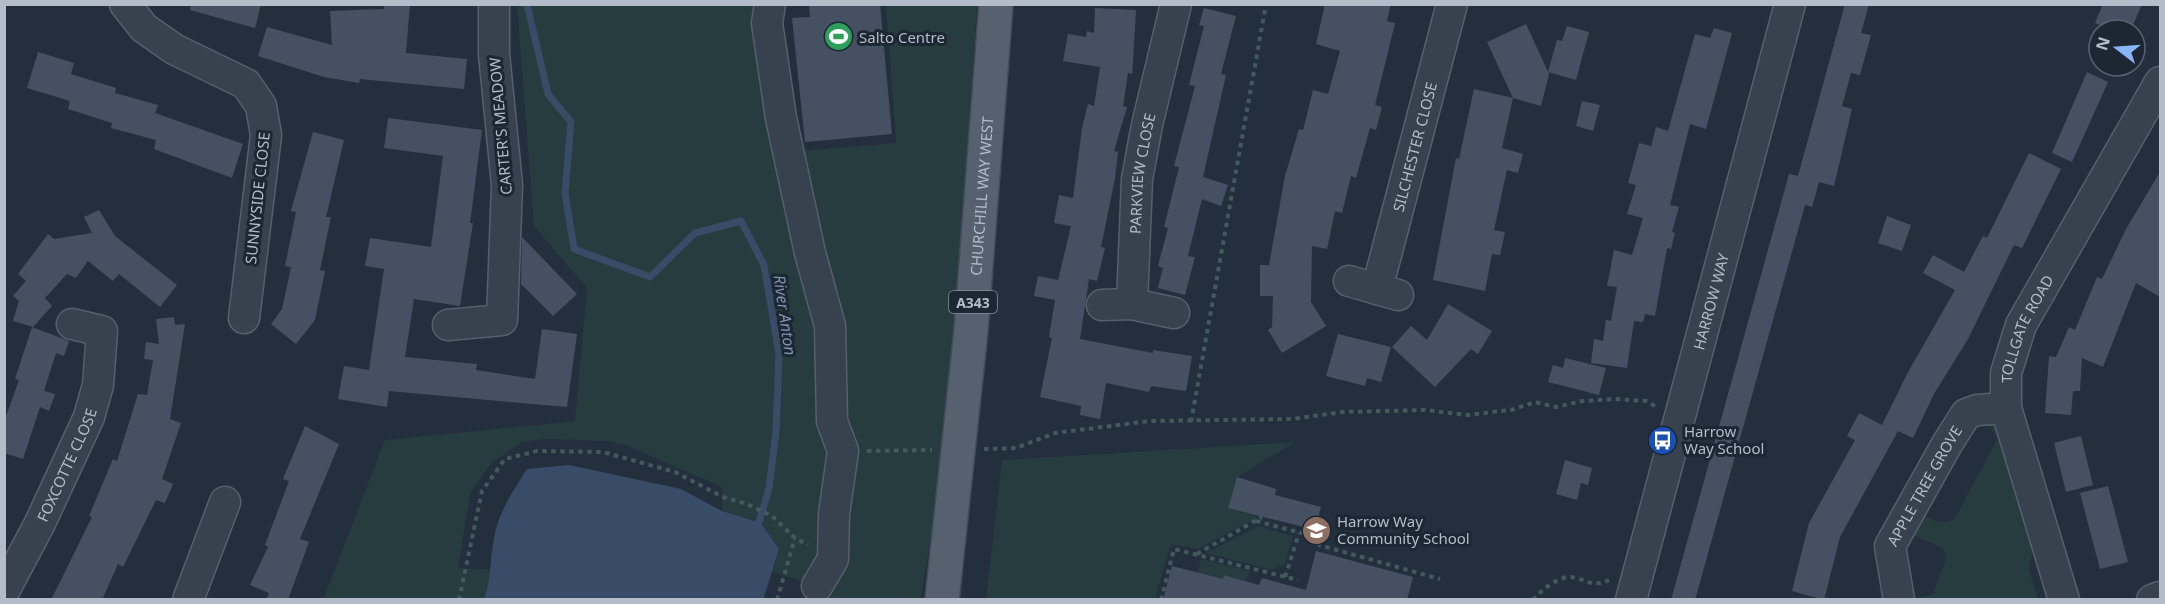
<svg xmlns="http://www.w3.org/2000/svg" width="2165" height="604" font-family="'Noto Sans',sans-serif">
<style>
.green{fill:#263c3f}
.water{fill:#394c67}
.lines{fill:none;stroke-linecap:round;stroke-linejoin:round}
.stream{stroke:#394c67;stroke-width:7}
.building{fill:#455162}
.minor-casing{stroke:#565f6c;stroke-width:33}
.major-casing{stroke:#414a57;stroke-width:36}
.path{stroke:#44595c;stroke-width:4;stroke-dasharray:4.5 4.5;stroke-linecap:butt}
.minor{stroke:#38414e;stroke-width:30}
.major{stroke:#56606e;stroke-width:33}
.labels{text-anchor:middle;dominant-baseline:central;stroke-width:6;stroke-linejoin:round;paint-order:stroke}
.shield{fill:#1d2633;stroke:#878f9c;stroke-width:1.5}
.shield-label{font-size:14px;font-weight:bold;fill:#b4bcc9}
.poi-label{font-size:15px;fill:#b4bcc9;stroke:#1d2633;text-anchor:start}
.street-label{font-size:15px;fill:#b4bcc9;stroke:#1d2633}
.water-label{font-size:16px;font-style:italic;fill:#7c92b1;stroke:#1d2633}
</style>
<rect width="100%" height="100%" fill="#242f3e"/>
<path class="green" d="M517,5H761L819,327L820,426L829,462L842,404L798,151L896,143L886,5H977L949,421L921,599H813L817,586L772,572L779,549L761,523L722,511V487L626,445L607,441L544,439L522,442L492,462L470,494L458,568L491,570L484,599L323,600L385,440L575,421L587,288L534,226Z
M1995,420L2034,543L2029,570L2038,599H1916L1933,594L1947,556L1941,547L1906,532L1917,512C1930,518 1942,528 1955,518L1997,439L1991,427L1986,424Z
M1295,442L1237,477L1228,508L1259,517L1197,549L1171,544L1155,599L986,600L1002,460Z
M1259,526L1293,536L1285,564L1271,570L1205,553Z
M1201,559L1250,571L1246,581L1224,575L1222,583L1197,577Z"/>
<path class="water" d="M569,465L681,489L722,511L761,523L779,549L764,597L762,600L484,599C491,579 490,559 494,538C498,513 513,491 527,469Z"/>
<g class="lines">
<path class="stream" d="M527,4L548,94L571,122L565,193L574,249L650,277L695,233L741,221L764,265L779,354L776,432L769,488L757,529"/>
</g>
<path class="building" d="M191,4H261L255,28L190,10Z
M384,4H410L406,53L467,59L464,89L360,79L359,83L324,77L258,56L267,27L332,45L330,11L384,9Z
M809,4H880L892,134L805,142L792,18L810,17Z
M1325,4H1391L1387,21L1395,23L1375,105L1382,107L1376,130L1370,128L1356,178L1351,176L1342,213L1335,211L1327,249L1312,246L1311,302L1326,326L1282,353L1268,330L1272,327L1273,296H1260V265H1269L1285,176L1299,129L1303,130L1313,90L1328,94L1340,51L1316,44Z
M1845,4H1869L1861,33L1871,35L1860,75L1851,73L1842,106L1852,109L1834,186L1819,182L1812,207L1805,205L1695,600H1671L1789,174L1798,176Z
M2103,4H2142L2131,30H2113L2095,23Z
M1095,8L1136,10L1133,63L1132,74L1128,73L1123,106L1127,107L1114,151L1118,152L1115,178L1101,247L1105,248L1097,281L1089,279L1080,339L1153,353V350L1192,356L1186,391L1151,386L1149,392L1106,383L1100,419L1080,415L1081,406L1040,397L1052,338L1049,337L1055,300L1034,296L1038,276L1058,280L1071,226L1054,223L1059,195L1073,198L1082,128L1088,104L1094,106L1100,67L1063,61L1068,34L1086,37L1087,31L1094,33Z
M1204,8L1236,16L1221,74L1226,75L1203,177L1228,185L1221,206L1202,199L1188,256L1195,257L1185,295L1158,288L1163,268L1158,266L1168,228L1164,227L1179,167L1174,166L1195,86L1189,85L1204,26L1199,25Z
M1526,24L1549,74L1541,106L1513,98L1502,148L1523,154L1518,173L1507,170L1494,230L1505,232L1500,255L1492,254L1485,291L1433,280L1456,158L1459,159L1474,89L1513,98L1487,42Z
M1567,26L1589,32L1576,80L1548,72L1557,40L1562,41Z
M1714,28L1732,33L1706,129L1690,124L1670,205L1679,207L1672,232L1675,233L1671,249L1667,248L1655,316L1645,314L1643,322L1634,321L1627,368L1591,363L1594,339L1603,341L1606,320L1611,321L1617,287L1607,286L1614,250L1632,255L1643,218L1627,214L1636,185L1628,183L1639,143L1651,146L1656,127L1668,131L1695,34L1710,38Z
M38,52L74,63L71,74L116,88L115,93L158,105L155,113L243,144L232,178L154,149L156,140L111,128L112,123L68,109L70,101L27,88Z
M2087,72L2108,82L2072,162L2052,153Z
M1582,101L1600,105L1593,131L1576,126Z
M388,118L482,130L470,223H473L460,306L414,299L405,357L477,364L476,370L535,379L542,329L577,334L567,407L389,391L387,407L338,399L344,366L369,370L384,269L365,266L370,238L431,247L443,156L384,148Z
M313,132L344,140L326,217H331L320,270L325,271L315,320L296,344L271,324L282,309L291,267L285,266L296,212L291,211Z
M2029,153L2061,169L2022,248L2014,245L1968,339L1934,394L1913,438L1898,431L1840,537L1824,600L1792,591L1809,523L1855,440L1847,436L1859,413L1882,425L1907,374L1955,290L1923,273L1933,255L1964,272L1983,236L1987,238Z
M2160,172V297L2136,283L2103,367L2082,358L2080,391H2073L2071,415L2045,413L2049,356L2056,357L2069,327L2075,330L2097,277L2102,279L2126,229Z
M99,210L115,236L177,285L160,307L119,274L113,281L88,261L76,278L67,274L45,298L52,306L33,327L13,321L19,301L13,296L26,281L18,274L48,234L54,239L92,233L84,217Z
M1887,216L1911,225L1902,251L1878,243Z
M522,237L577,294L553,316L521,284Z
M1448,304L1492,331L1478,354L1471,349L1435,387L1392,347L1411,326L1427,340Z
M174,317L175,325L185,324L170,419L181,423L162,479L173,484L165,503L156,500L123,567L118,564L102,600H51L92,517L89,516L113,459L117,461L138,394L147,395L153,360L144,359L146,342L159,344L156,319Z
M32,327L69,341L64,356L56,353L44,391L55,394L49,411L40,407L23,459L4,453V422L19,380L15,379Z
M1338,334L1391,347L1381,382L1367,378L1365,386L1326,376Z
M1565,358L1606,368L1599,395L1548,382L1553,365L1563,368Z
M305,426L339,444L300,539L309,542L288,600H266L269,593L250,585L268,547L265,545L289,481L283,479Z
M2081,436L2093,485L2066,492L2054,443Z
M1565,460L1592,468L1588,485L1581,483L1577,500L1556,494Z
M1237,477L1276,489L1275,495L1321,507L1315,530L1228,508Z
M2108,486L2128,562L2100,569L2080,493Z
M1316,551L1413,577L1407,600H1163L1172,566L1223,579L1224,575L1259,585L1262,578L1306,590Z"/>
<g class="lines">
<defs>
<g id="minor">
<path d="M125,4L144,28L174,49L246,84L261,106L266,135L244,318"/>
<path d="M770,4L767,23L781,118L810,253L830,326L832,421L843,451L834,514L833,559L817,586"/>
<path d="M1349,281L1398,295"/>
<path id="s1" d="M1377,289L1452,4"/>
<path d="M1102,305L1132,304"/>
<path id="s2" d="M1174,313L1132,304L1137,179L1147,125L1176,4"/>
<path d="M448,325L502,320L507,185L494,54V4"/>
<path id="s3" d="M4,591L40,523L89,417L98,385L102,331L72,324"/>
<path d="M188,600L225,502"/>
<path id="s4" d="M1631,600L1790,4"/>
<path id="s5" d="M1899,600L1890,546L1947,444L1966,414L1977,410L2006,408"/>
<path id="s6" d="M2064,600L2006,408V373L2021,325L2160,82"/>
<path d="M2152,600L2160,597"/>
</g>
<g id="major">
<path id="s7" d="M942,600L971,330L996,4"/>
</g>
</defs>
<use href="#minor" class="minor-casing"/>
<use href="#major" class="major-casing"/>
<path class="path" d="M1191,422L1266,4
M984,449L1016,448L1055,433L1150,421L1292,419L1343,412L1425,410L1467,415L1511,410L1535,402L1556,407L1583,401L1615,399L1646,401L1657,407
M867,451L932,450
M1256,521L1321,538L1319,545L1440,579
M1197,554L1262,517
M1285,577L1299,533
M459,600L482,491L505,459L537,451L603,452L675,472L723,497L747,504L772,516L795,538L808,545
M777,600L795,538
M1161,600L1174,549L1298,580
M1533,600C1540,591 1557,578 1568,577C1585,577 1590,589 1609,580"/>
<use href="#minor" class="minor"/>
<use href="#major" class="major"/>
</g>
<defs>
<symbol id="stadium-disc" viewBox="-11 -11 22 22"><circle r="9.5" fill="#2e9e5b" stroke="#1d2633"/><path d="M0-5a6.5 5 0 1 0 0 10a6.5 5 0 1 0 0-10ZM-3.5-1.8h7v3.6h-7Z" fill="#fff"/></symbol>
<symbol id="bus-disc" viewBox="-11 -11 22 22"><circle r="9.5" fill="#1a4fb4" stroke="#1d2633"/><path d="M-5-6H5V4H4V6H2V4H-2V6H-4V4H-5ZM-3.5-4V0h7V-4ZM-3.5 1.2v1.5H-2V1.2ZM2 1.2v1.5H3.5V1.2Z" fill="#fff"/></symbol>
<symbol id="school-disc" viewBox="-11 -11 22 22"><circle r="9.5" fill="#8d6e63" stroke="#1d2633"/><path d="M0-5L7-2L0 1L-7-2ZM-4 1L0 2.5L4 1V4Q0 6-4 4Z" fill="#fff"/></symbol>
</defs>
<g fill-rule="evenodd">
<use href="#stadium-disc" x="822" y="20" width="33" height="33"/>
<use href="#bus-disc" x="1646" y="424" width="33" height="33"/>
<use href="#school-disc" x="1300" y="514" width="33" height="33"/>
</g>
<g class="labels">
<rect class="shield" x="949" y="291" width="48" height="22" rx="4.5"/>
<g class="shield-label">
<text x="973" y="302">A343</text>
</g>
<g class="poi-label">
<text x="859" y="37">Salto Centre</text>
<text x="1684" y="431">Harrow<tspan x="1684" dy="17">Way School</tspan></text>
<text x="1337" y="521">Harrow Way<tspan x="1337" dy="17">Community School</tspan></text>
</g>
<g class="street-label">
<text transform="translate(500 126) rotate(-95)">CARTER'S MEADOW</text>
<text stroke="none"><textPath href="#s1" startOffset="147">SILCHESTER CLOSE</textPath></text>
<text stroke="none"><textPath href="#s2" startOffset="174">PARKVIEW CLOSE</textPath></text>
<text stroke="none"><textPath href="#s7" startOffset="406">CHURCHILL WAY WEST</textPath></text>
<text transform="translate(257 198) rotate(-84)">SUNNYSIDE CLOSE</text>
<text stroke="none"><textPath href="#s4" startOffset="309">HARROW WAY</textPath></text>
<text stroke="none"><textPath href="#s6" startOffset="284">TOLLGATE ROAD</textPath></text>
<text stroke="none"><textPath href="#s3" startOffset="141">FOXCOTTE CLOSE</textPath></text>
<text stroke="none"><textPath href="#s5" startOffset="124">APPLE TREE GROVE</textPath></text>
</g>
<g class="water-label">
<text transform="translate(785 315) rotate(82)">River Anton</text>
</g>
</g>
<rect width="2165" height="604" fill="none" stroke="#b4bcc9" stroke-width="12"/>
<g transform="translate(2117 48) rotate(287)"><circle r="28" fill="#1d2633" stroke="#59626f" stroke-width="1.5"/>
<path d="M0-4.5L10 22L0 15L-10 22Z" fill="#8ab4f8"/>
<text y="-9" font-size="16" font-weight="bold" text-anchor="middle" fill="#b4bcc9">N</text>
</g>
</svg>
